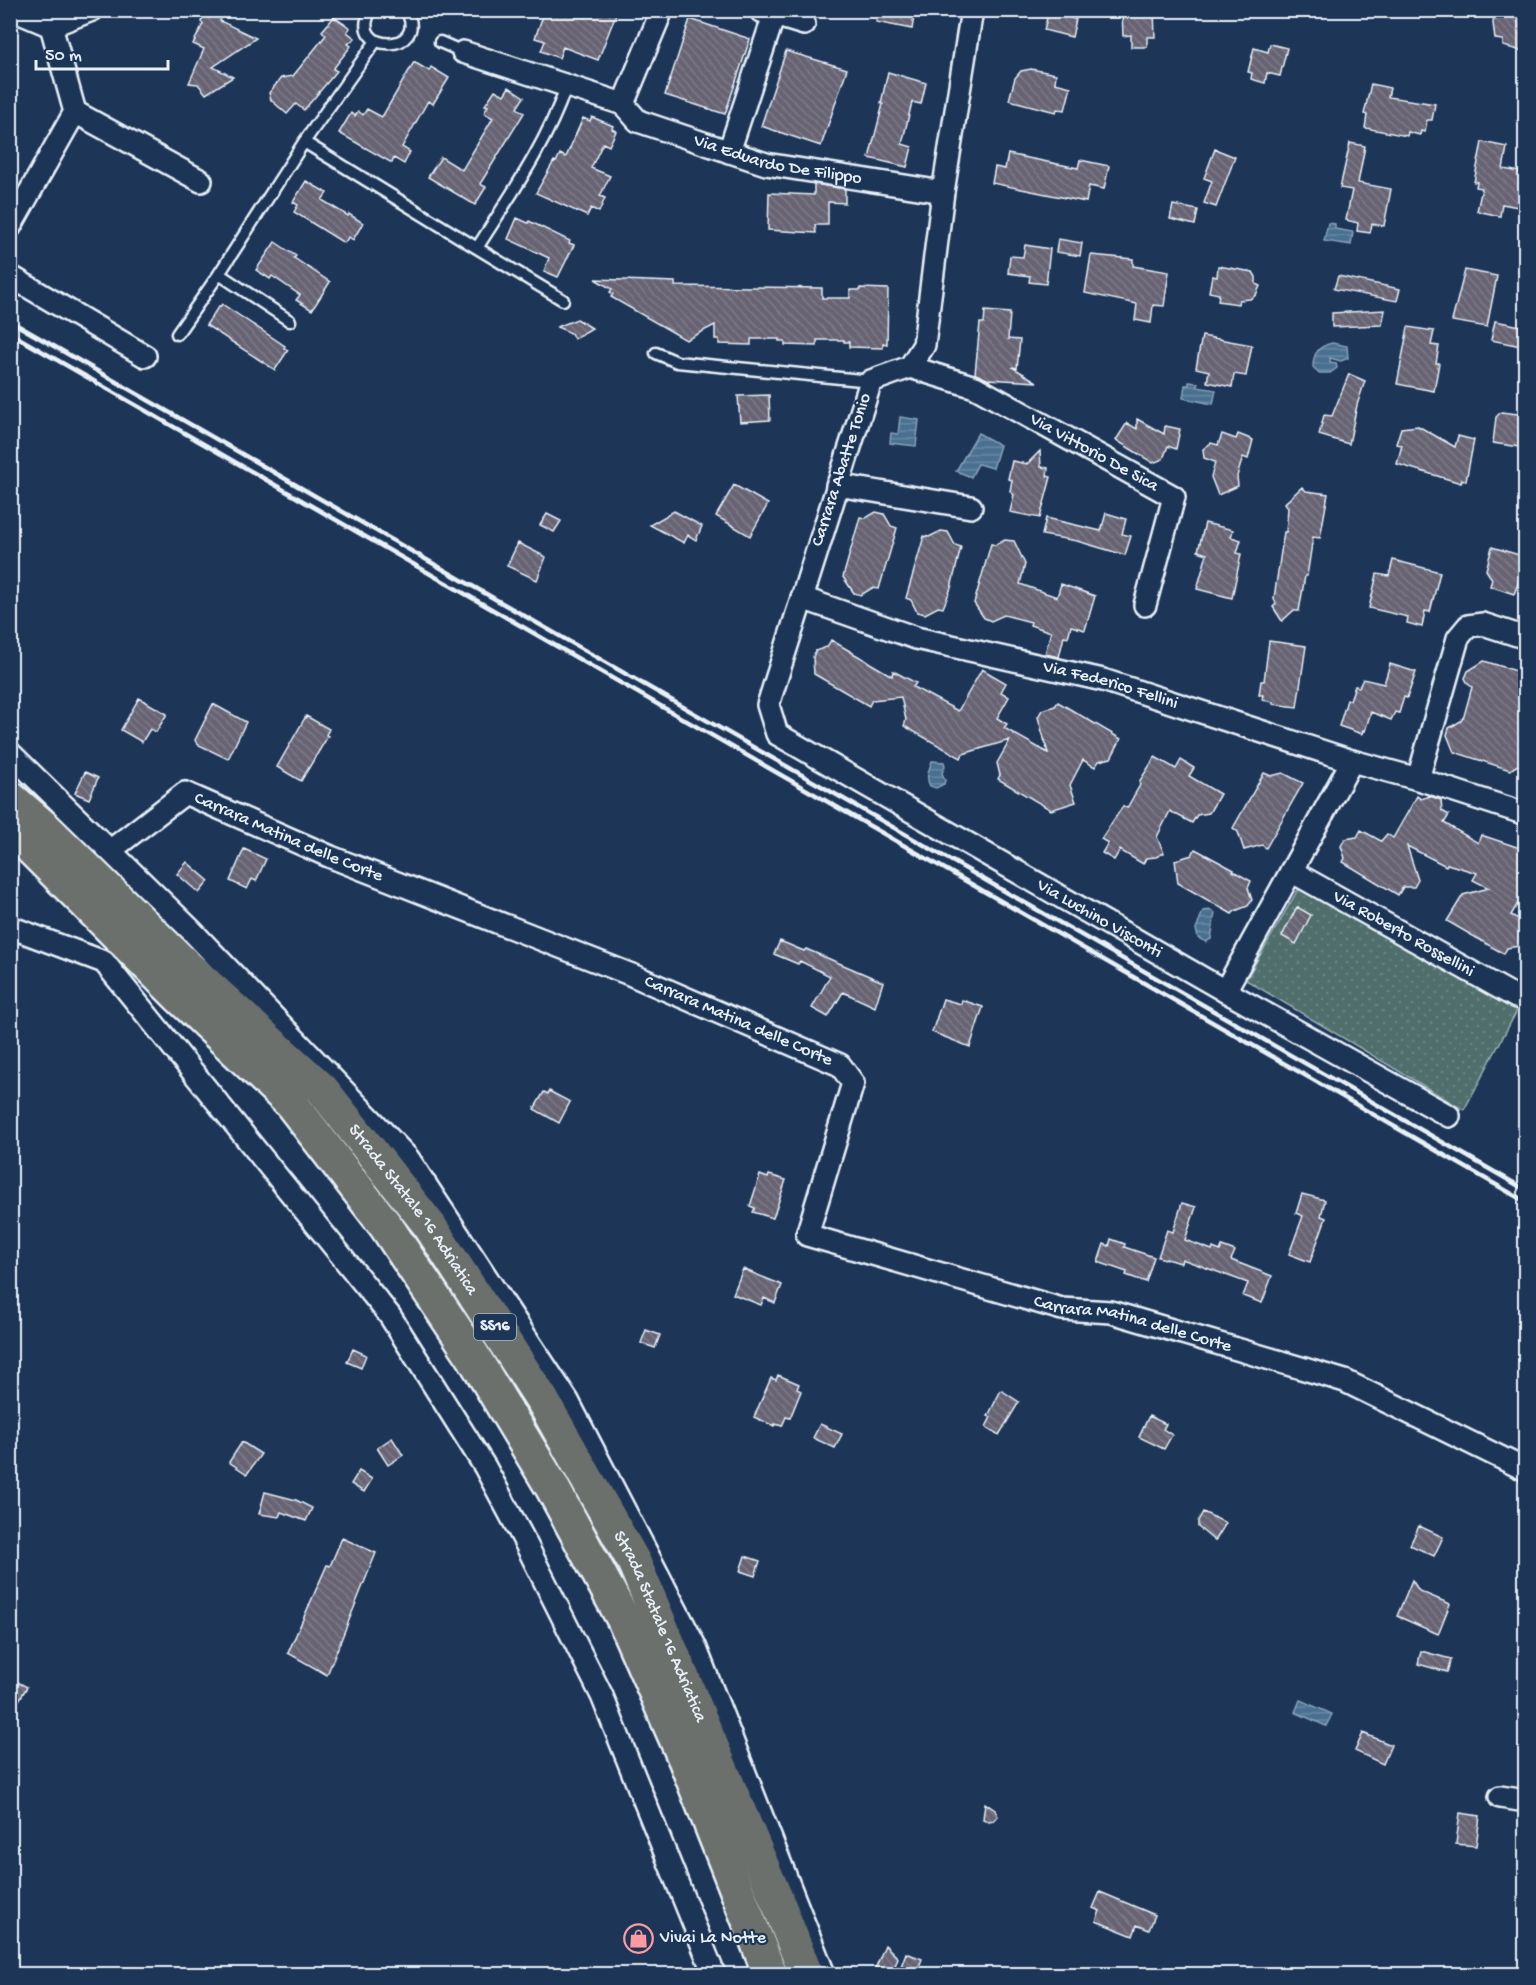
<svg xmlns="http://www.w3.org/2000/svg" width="1536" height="1985" font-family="'Gochi Hand',sans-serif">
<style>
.green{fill:url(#green-dots);stroke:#9cb0b2;stroke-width:1.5}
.water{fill:url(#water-rules);stroke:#88a3ba;stroke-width:1.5}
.building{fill:url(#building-back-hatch);stroke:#e8f1f8;stroke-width:1.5}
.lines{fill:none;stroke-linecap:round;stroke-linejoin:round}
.lane-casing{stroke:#e8f1f8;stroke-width:15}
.street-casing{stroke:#e8f1f8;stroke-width:26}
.highway-casing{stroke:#e8f1f8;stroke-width:38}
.lane{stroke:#1d3557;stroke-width:10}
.street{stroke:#1d3557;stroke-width:21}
.highway{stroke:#6c706d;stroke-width:33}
.rail{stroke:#e8f1f8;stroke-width:4.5}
.labels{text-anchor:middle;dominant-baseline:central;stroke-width:4.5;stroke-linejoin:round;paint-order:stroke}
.shield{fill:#1d3557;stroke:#abb9c8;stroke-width:1.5}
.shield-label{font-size:16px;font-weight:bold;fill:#e8f1f8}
.street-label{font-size:18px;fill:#e8f1f8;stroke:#1d3557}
.poi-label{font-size:18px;fill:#e8f1f8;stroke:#1d3557;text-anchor:start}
</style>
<defs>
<pattern id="green-dots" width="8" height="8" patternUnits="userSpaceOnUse" patternTransform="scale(1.5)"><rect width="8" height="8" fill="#4f6e6c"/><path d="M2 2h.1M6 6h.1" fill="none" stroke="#688382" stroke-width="1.8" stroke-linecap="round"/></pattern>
<pattern id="water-rules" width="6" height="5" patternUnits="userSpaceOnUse" patternTransform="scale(1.5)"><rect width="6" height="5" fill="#486f90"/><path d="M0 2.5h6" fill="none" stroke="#6b8ba6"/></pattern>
<pattern id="building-back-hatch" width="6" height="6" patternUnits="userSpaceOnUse" patternTransform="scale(1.5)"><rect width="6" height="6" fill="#676373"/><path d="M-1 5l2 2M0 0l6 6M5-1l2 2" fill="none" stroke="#7d7a88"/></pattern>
</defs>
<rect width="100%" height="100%" fill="#1d3557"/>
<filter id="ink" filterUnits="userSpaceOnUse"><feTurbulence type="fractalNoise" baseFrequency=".0167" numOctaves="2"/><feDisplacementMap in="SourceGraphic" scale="12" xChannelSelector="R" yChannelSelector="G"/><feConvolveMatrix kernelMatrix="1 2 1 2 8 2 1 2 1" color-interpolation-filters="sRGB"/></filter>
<g filter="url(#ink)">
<path class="green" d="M1300,886L1519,1007L1464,1110L1246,980Z"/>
<path class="water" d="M1328,223L1335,224V229L1353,232L1351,245L1324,241Z
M1332,343L1347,346L1348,358L1341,361L1330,358V362L1336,363L1337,368L1330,373H1319L1313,367C1313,353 1319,346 1332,343Z
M1189,382L1198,383L1197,387L1216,390L1213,404L1183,398L1185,385H1189Z
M900,417L919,420L916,446L890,443L891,433L898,434Z
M978,433L1000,445L993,468L978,464L971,477L956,471Z
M932,761L944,762L945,766L942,773L945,780L944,784L936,788L930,786C925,777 929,770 932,761Z
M1211,910L1215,913L1211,939L1206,942L1198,938L1196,929L1203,911Z
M1300,1700L1332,1714L1326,1726L1295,1712Z"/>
<path class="building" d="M205,10H225L220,21L256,38L213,67L233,77L206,94L198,84L189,83L204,49L193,44L203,24L201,22Z
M545,10H605L616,14L598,60L563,47L559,58L541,51L545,41L535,38Z
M878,10H915L912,29L876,22Z
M1049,10L1066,12L1065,17L1076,19L1072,37L1044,30Z
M1122,10H1154L1155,37H1147V47H1131V35L1123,36Z
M1500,10H1515L1526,15V52L1503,46V40L1495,39L1493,23L1494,17Z
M334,17L350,28L347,32L355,38L348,44L351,46L333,69L337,71L304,110L296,104L287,114L271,100L269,93L281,78L293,76L326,35L322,31Z
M690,19L750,39L725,114L665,95Z
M1270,44L1287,48L1280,76L1267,73L1265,83L1251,79L1252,73L1248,72L1254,48L1268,52Z
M786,51L847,69L821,146L761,126Z
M414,62L429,71L431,67L449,78L433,104L428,101L402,147L410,152L404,164L394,158L392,163L339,133L351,113L355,116L358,111L363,115L367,109L382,117Z
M1031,69L1056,74L1055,83L1071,87L1065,110L1057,109L1056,112L1009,100L1015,78L1021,71Z
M888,72L926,83L921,104L912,102L902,144L912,147L907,167L869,158L883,104L881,103Z
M1371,84L1390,88L1388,97L1435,104L1432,120H1427L1425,132L1421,131L1420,135L1408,132L1407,136L1365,128L1367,115L1364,114Z
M509,87L524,97L517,108L524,113L480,184L486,187L475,205L428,177L441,157L462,170L493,118L484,113L488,106L485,105L495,90L504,95Z
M592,117L613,126L612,129L616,131L609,146L603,143L591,168L610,176L600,196L605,198L599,212L591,208L587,216L536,193L554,161L556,162L560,154L566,157L583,118L590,121Z
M1482,142L1507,147L1503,169L1526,173V195L1523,208L1502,204L1500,216L1477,211L1482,188L1476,187L1477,182H1474Z
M1350,143L1365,146L1358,183L1391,189L1384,226L1372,224L1370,233L1357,231L1358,223L1346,220L1352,190L1340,188Z
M1215,149L1235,157L1216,207L1204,203L1212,181L1204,178Z
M1008,154L1078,168L1080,160L1109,166L1104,189L1089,186L1086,202L992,183L995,167L1005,169Z
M306,181L327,193L322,200L348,216L349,214L363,223L353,240L349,237L344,243L294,212L298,205L293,202Z
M814,184L845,189V203L828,202V225H815L816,233L768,230L769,193L814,195Z
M1173,205L1198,210L1195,225L1170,219Z
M517,218L528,223L529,221L570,241L569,243L574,245L558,277L544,271L549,258L508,239Z
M1058,239L1082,243L1080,256L1056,252Z
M275,242L296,256L294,258L330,282L312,310L296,300L300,295L272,276L270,279L256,270Z
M1025,245L1050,249L1046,284L1029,282L1030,276L1008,273L1010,256L1023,257Z
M1091,255L1133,259V266L1169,272L1164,306L1153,305L1151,323L1135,320L1137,304L1085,293Z
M1218,266L1253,272L1256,277V284L1260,286L1256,295L1250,299L1239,300L1238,304L1218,301L1219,294L1209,292L1212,276L1217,277Z
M1465,270L1497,276L1487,327L1452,321Z
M1338,276L1400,289L1397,301L1334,289Z
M595,279L675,282V286L822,288V298H850V290H860V288L888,289L887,344L883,343V348L849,347V342H844V340H817V346L785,345V341H779V339H751V345L719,344V339H715V325L686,340L611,297L613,294L610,292L612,289Z
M222,304L285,346L284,348L288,350L275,370L206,325L219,306L220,307Z
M1385,310L1382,325L1332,327V313Z
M985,311L1010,313L1008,339L1020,340L1017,368L1012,367L1037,382L987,379L975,374L980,323H984Z
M577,319L592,328L574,339L571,333L557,327Z
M1495,321L1526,327V347L1491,340Z
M1408,327L1434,331L1431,345L1439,346L1436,363H1439L1434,391L1397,384Z
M1202,336L1252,345L1246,376L1234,374L1232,387L1207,382L1209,371L1196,368Z
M1349,374L1365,381L1357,405L1349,444L1319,435L1324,415L1332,416Z
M769,395L770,420L740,422L738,396Z
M1501,412L1526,415V448L1493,443L1496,417Z
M1137,419L1164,434L1165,426L1180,429L1176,449L1168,446L1163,459L1153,463L1116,440L1127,423L1137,429Z
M1418,426L1455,447L1458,436L1474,440L1466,481L1462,479L1461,483L1397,464L1402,445L1396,444L1401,428Z
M1222,434L1236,439L1238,434L1253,440L1248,459L1243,457L1237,476L1238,486L1218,495L1211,477L1215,462L1204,458L1203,449L1211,443L1218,445Z
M1040,451L1041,467L1048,468L1047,476L1051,477L1040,518L1010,512L1014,495L1010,491L1012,480L1008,479L1012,461L1027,464Z
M734,485L768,504L750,536L716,516Z
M1302,487L1306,491L1328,494L1320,538L1313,537L1307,576H1305L1299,611H1293L1282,621L1273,607L1276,604L1274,598L1284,532H1286L1288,508L1285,503Z
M674,511L702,526L696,540L688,535L684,543L650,525Z
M876,512L884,514L891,526L897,528L879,589L872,588L861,595L854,593L843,577L860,517L866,518Z
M1106,513L1126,519L1122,534L1131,536L1125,555L1077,541L1042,535L1046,518L1101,531Z
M547,514L561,521L554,532L540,525Z
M1205,523L1233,530L1231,537L1241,540L1237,553L1241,554L1232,598L1197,589L1207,554L1198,551Z
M941,531L948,532L955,545L961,547L951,588L943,608L938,607L925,614L917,612L911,600L906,598L924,536L929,537Z
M1005,540L1014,541L1025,564L1020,584L1057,597L1061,584L1095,596L1085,630L1071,626L1068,637L1064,636L1059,657L1045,654L1051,632L1030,625L1031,622L1004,615L991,621L984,618L974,603L991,544L995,545Z
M518,543L546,557L537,580L507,566Z
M1492,547L1526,557V583L1519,581L1514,594L1490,586L1492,579L1486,570Z
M1393,560L1440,572L1430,612L1425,611L1422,627L1407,623L1408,617L1369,608L1377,574L1389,576Z
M831,640L892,676L893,671L916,683L913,687L958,711L982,669L1006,683L1001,692L1009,697L997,718L1007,724L1004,728L1048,753L1038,717L1042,710L1055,706L1058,702L1121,739L1111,758L1099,761L1095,767L1083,760L1070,785L1076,802L1051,810L998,779L1000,775L997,763L1010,740L963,754L961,758L904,726L906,720L901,697L872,700L869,706L814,674L813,657L815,651L827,647Z
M1269,641L1306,646L1297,707L1273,704V702L1262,700L1263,695H1259L1261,681H1264Z
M1484,661L1526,674V737L1523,744L1526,749V760L1510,770L1454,752L1447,735L1449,728L1461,721L1464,716L1472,687L1468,684L1465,678L1468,671Z
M1390,664L1416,672L1407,698L1404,697L1399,713L1395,712L1391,720L1371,712L1365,731L1363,730L1362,734L1339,726L1347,700H1350L1355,686L1359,687L1363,679L1384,684Z
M139,698L167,714L156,732L150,729L142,742L121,730Z
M213,704L246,722L228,759L197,744L195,740Z
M306,716L329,729L326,735L328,736L301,781L277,767Z
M1155,757L1176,769L1181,760L1194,768L1189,776L1220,794L1209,813L1197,815L1192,823L1170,811L1157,837L1164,853L1156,857L1146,858L1143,864L1120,850L1114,860L1102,853L1108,843L1101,839L1123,806L1127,808L1140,785L1139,782Z
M85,772L98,778L89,799L75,793Z
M1264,773L1271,776L1283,773L1303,783L1266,848L1262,845L1244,850L1238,832L1233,828Z
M1417,796L1421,799L1430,796L1441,800L1442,811L1449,815L1444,823L1478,843L1481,835L1526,850V890L1511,915L1522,921L1519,927L1523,938L1519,946L1507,948L1504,954L1447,921L1463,895L1489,888L1473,880L1477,873L1447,864L1446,866L1407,846L1418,880L1414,887H1403L1398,895L1343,862L1345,858L1341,846L1345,839L1357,837L1361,830L1381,841L1387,834L1393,838Z
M244,849L266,859L256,881L252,879L247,889L230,881Z
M1195,849L1234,870L1233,871L1251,881L1248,888L1252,900L1248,906L1235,911L1232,914L1178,883L1175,860L1192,855Z
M187,862L209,881L199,893L177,874Z
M1297,907L1311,915L1296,944L1282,936Z
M780,941L804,951L806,949L883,982L875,1007L843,992L828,1017L812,1008L830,976L800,961L798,964L774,954Z
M943,999L961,1004L962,1000L983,1007L970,1047L932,1032Z
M549,1091L570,1102L559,1123L534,1109L544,1092L548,1094Z
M760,1175L768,1178L769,1175L786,1180L773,1218L753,1212L755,1208L750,1206Z
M1302,1194L1325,1200L1321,1216L1326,1218L1310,1262L1289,1254L1303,1216L1296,1213Z
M1182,1203L1196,1207L1185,1240L1212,1250L1213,1248L1220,1251L1222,1246L1235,1251L1231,1260L1272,1276L1262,1303L1243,1296L1248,1283L1182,1259L1181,1263L1158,1257L1167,1230L1173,1232Z
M1111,1239L1125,1244L1124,1247L1154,1257L1146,1282L1126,1275L1127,1272L1098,1262L1104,1244L1109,1246Z
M743,1269L782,1285L775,1303L764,1298L761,1305L733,1294Z
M646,1330L660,1335L655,1348L641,1343Z
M353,1349L366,1355L361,1368L347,1362Z
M778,1375L799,1384L797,1389L801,1391L790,1418L786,1417L782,1426L775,1424L774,1426L754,1417L771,1378L776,1380Z
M1001,1390L1019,1402L999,1435L986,1427L991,1417L988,1416Z
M1149,1416L1166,1424L1163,1429L1172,1435L1164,1449L1139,1437Z
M820,1424L842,1434L835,1448L813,1438Z
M392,1438L403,1455L388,1465L377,1448Z
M242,1442L261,1454L247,1474L229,1462Z
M359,1471L372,1479L364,1492L351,1484Z
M265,1492L296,1500L312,1508L306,1521L281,1512L279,1517L259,1514Z
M1203,1512L1226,1523L1215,1541L1198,1527V1521Z
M1419,1526L1443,1537L1434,1556L1410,1545Z
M342,1538L376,1553L327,1675L288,1653L327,1565L330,1566Z
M745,1556L760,1561L755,1576L740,1571Z
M1412,1580L1419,1591L1450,1604L1438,1634L1397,1616Z
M1421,1651L1451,1659L1447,1672L1418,1664Z
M10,1678L27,1687L10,1715Z
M1363,1733L1391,1745L1383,1764L1355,1751Z
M985,1803L995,1810L998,1816L993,1821L989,1822L983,1819Z
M1460,1813L1480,1816L1476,1846L1456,1844Z
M1100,1892L1155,1915L1149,1930L1137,1925L1133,1936L1096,1921L1100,1911L1093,1908Z
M885,1945L898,1958L892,1974H873Z
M906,1953L922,1959L916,1974L900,1969Z"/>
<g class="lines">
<defs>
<path id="lane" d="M371,10C346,54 431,55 406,10
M440,42L463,52
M304,142L477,248
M219,274L290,321
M563,300L477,248C510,196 546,145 566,87
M177,334L219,274L304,142L376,41
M656,353L677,362L871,381"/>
<g id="street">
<path d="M13,10L51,26L92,10"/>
<path id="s1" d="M662,10L623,104L638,121L766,164L943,192"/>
<path id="s2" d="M972,10L943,192L924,345L910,367L871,381L768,705L777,734L1225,991L1449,1116"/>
<path d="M761,11L804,24"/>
<path d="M463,52L623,104"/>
<path d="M75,112L201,181"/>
<path d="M729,152L774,15"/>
<path d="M10,227L75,112L51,26"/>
<path d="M10,276L145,356"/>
<path id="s3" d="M910,367L975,387L1174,497L1145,605"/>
<path d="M837,485L971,507"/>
<path id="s4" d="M802,598L916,638L1103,680L1352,761L1418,779L1526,814"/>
<path d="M10,753L190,929L408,1158L568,1401L695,1646L824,1974"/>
<path d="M1418,779L1458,638L1468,626L1483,624L1526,638"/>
<path id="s5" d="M111,850L185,793L331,857L632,975L840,1065L853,1083L807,1235L1062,1309L1111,1312L1345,1381L1526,1470"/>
<path id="s6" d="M1291,871L1516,997"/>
<path d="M10,927L104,962L390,1316L485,1467L523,1538L602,1696L714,1974"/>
<path d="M1225,991L1352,761"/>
<path d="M1500,1797L1526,1801"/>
</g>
<g id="highway">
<path id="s7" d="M10,798L46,829L181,961L322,1089L430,1226L543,1401L634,1562L781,1910L806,1974"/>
<path d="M10,827L180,997L291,1103L386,1226L473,1356L552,1487L624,1620L685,1759L770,1974"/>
</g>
</defs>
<use href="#lane" class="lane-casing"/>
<use href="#street" class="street-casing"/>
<use href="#highway" class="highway-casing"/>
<use href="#lane" class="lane"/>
<use href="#street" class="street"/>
<use href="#highway" class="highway"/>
<path class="rail" d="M10,321L1526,1190
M10,333L1526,1202"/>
</g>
</g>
<defs>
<symbol id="shop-ring" viewBox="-11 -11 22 22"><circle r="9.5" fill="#1d3557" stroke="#ff9aa2" stroke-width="1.5"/><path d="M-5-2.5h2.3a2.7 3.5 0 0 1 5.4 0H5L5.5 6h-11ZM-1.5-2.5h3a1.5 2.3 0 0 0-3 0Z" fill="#ff9aa2"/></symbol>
</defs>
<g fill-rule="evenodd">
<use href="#shop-ring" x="622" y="1922" width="33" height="33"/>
</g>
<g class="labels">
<rect class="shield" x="474" y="1314" width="42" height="26" rx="4.5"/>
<g class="shield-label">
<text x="495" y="1327">SS16</text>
</g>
<g class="street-label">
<text stroke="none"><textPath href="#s1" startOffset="270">Via Eduardo De Filippo</textPath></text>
<text stroke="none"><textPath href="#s3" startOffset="204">Via Vittorio De Sica</textPath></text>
<text transform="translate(842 470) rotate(-72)">Carrara Abatte Tonio</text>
<text stroke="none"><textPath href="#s4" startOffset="321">Via Federico Fellini</textPath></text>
<text stroke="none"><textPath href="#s5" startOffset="206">Carrara Matina delle Corte</textPath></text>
<text stroke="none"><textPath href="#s2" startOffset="1148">Via Luchino Visconti</textPath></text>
<text stroke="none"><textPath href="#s6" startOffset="129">Via Roberto Rossellini</textPath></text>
<text stroke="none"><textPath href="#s5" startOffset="692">Carrara Matina delle Corte</textPath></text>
<text stroke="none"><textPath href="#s7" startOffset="578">Strada Statale 16 Adriatica</textPath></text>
<text stroke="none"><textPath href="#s5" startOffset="1322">Carrara Matina delle Corte</textPath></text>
<text stroke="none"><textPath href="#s7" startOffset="1064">Strada Statale 16 Adriatica</textPath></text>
</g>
<g class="poi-label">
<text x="660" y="1938">Vivai La Notte</text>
</g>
</g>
<rect width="1536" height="1985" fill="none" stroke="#1d3557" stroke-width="36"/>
<rect x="18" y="18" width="1500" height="1949" fill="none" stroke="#e8f1f8" stroke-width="2" filter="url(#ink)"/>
<path d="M36 60v9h132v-9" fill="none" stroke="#e8f1f8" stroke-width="3"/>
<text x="45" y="60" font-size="18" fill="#e8f1f8" stroke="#1d3557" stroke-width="4.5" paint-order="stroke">50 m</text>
</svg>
